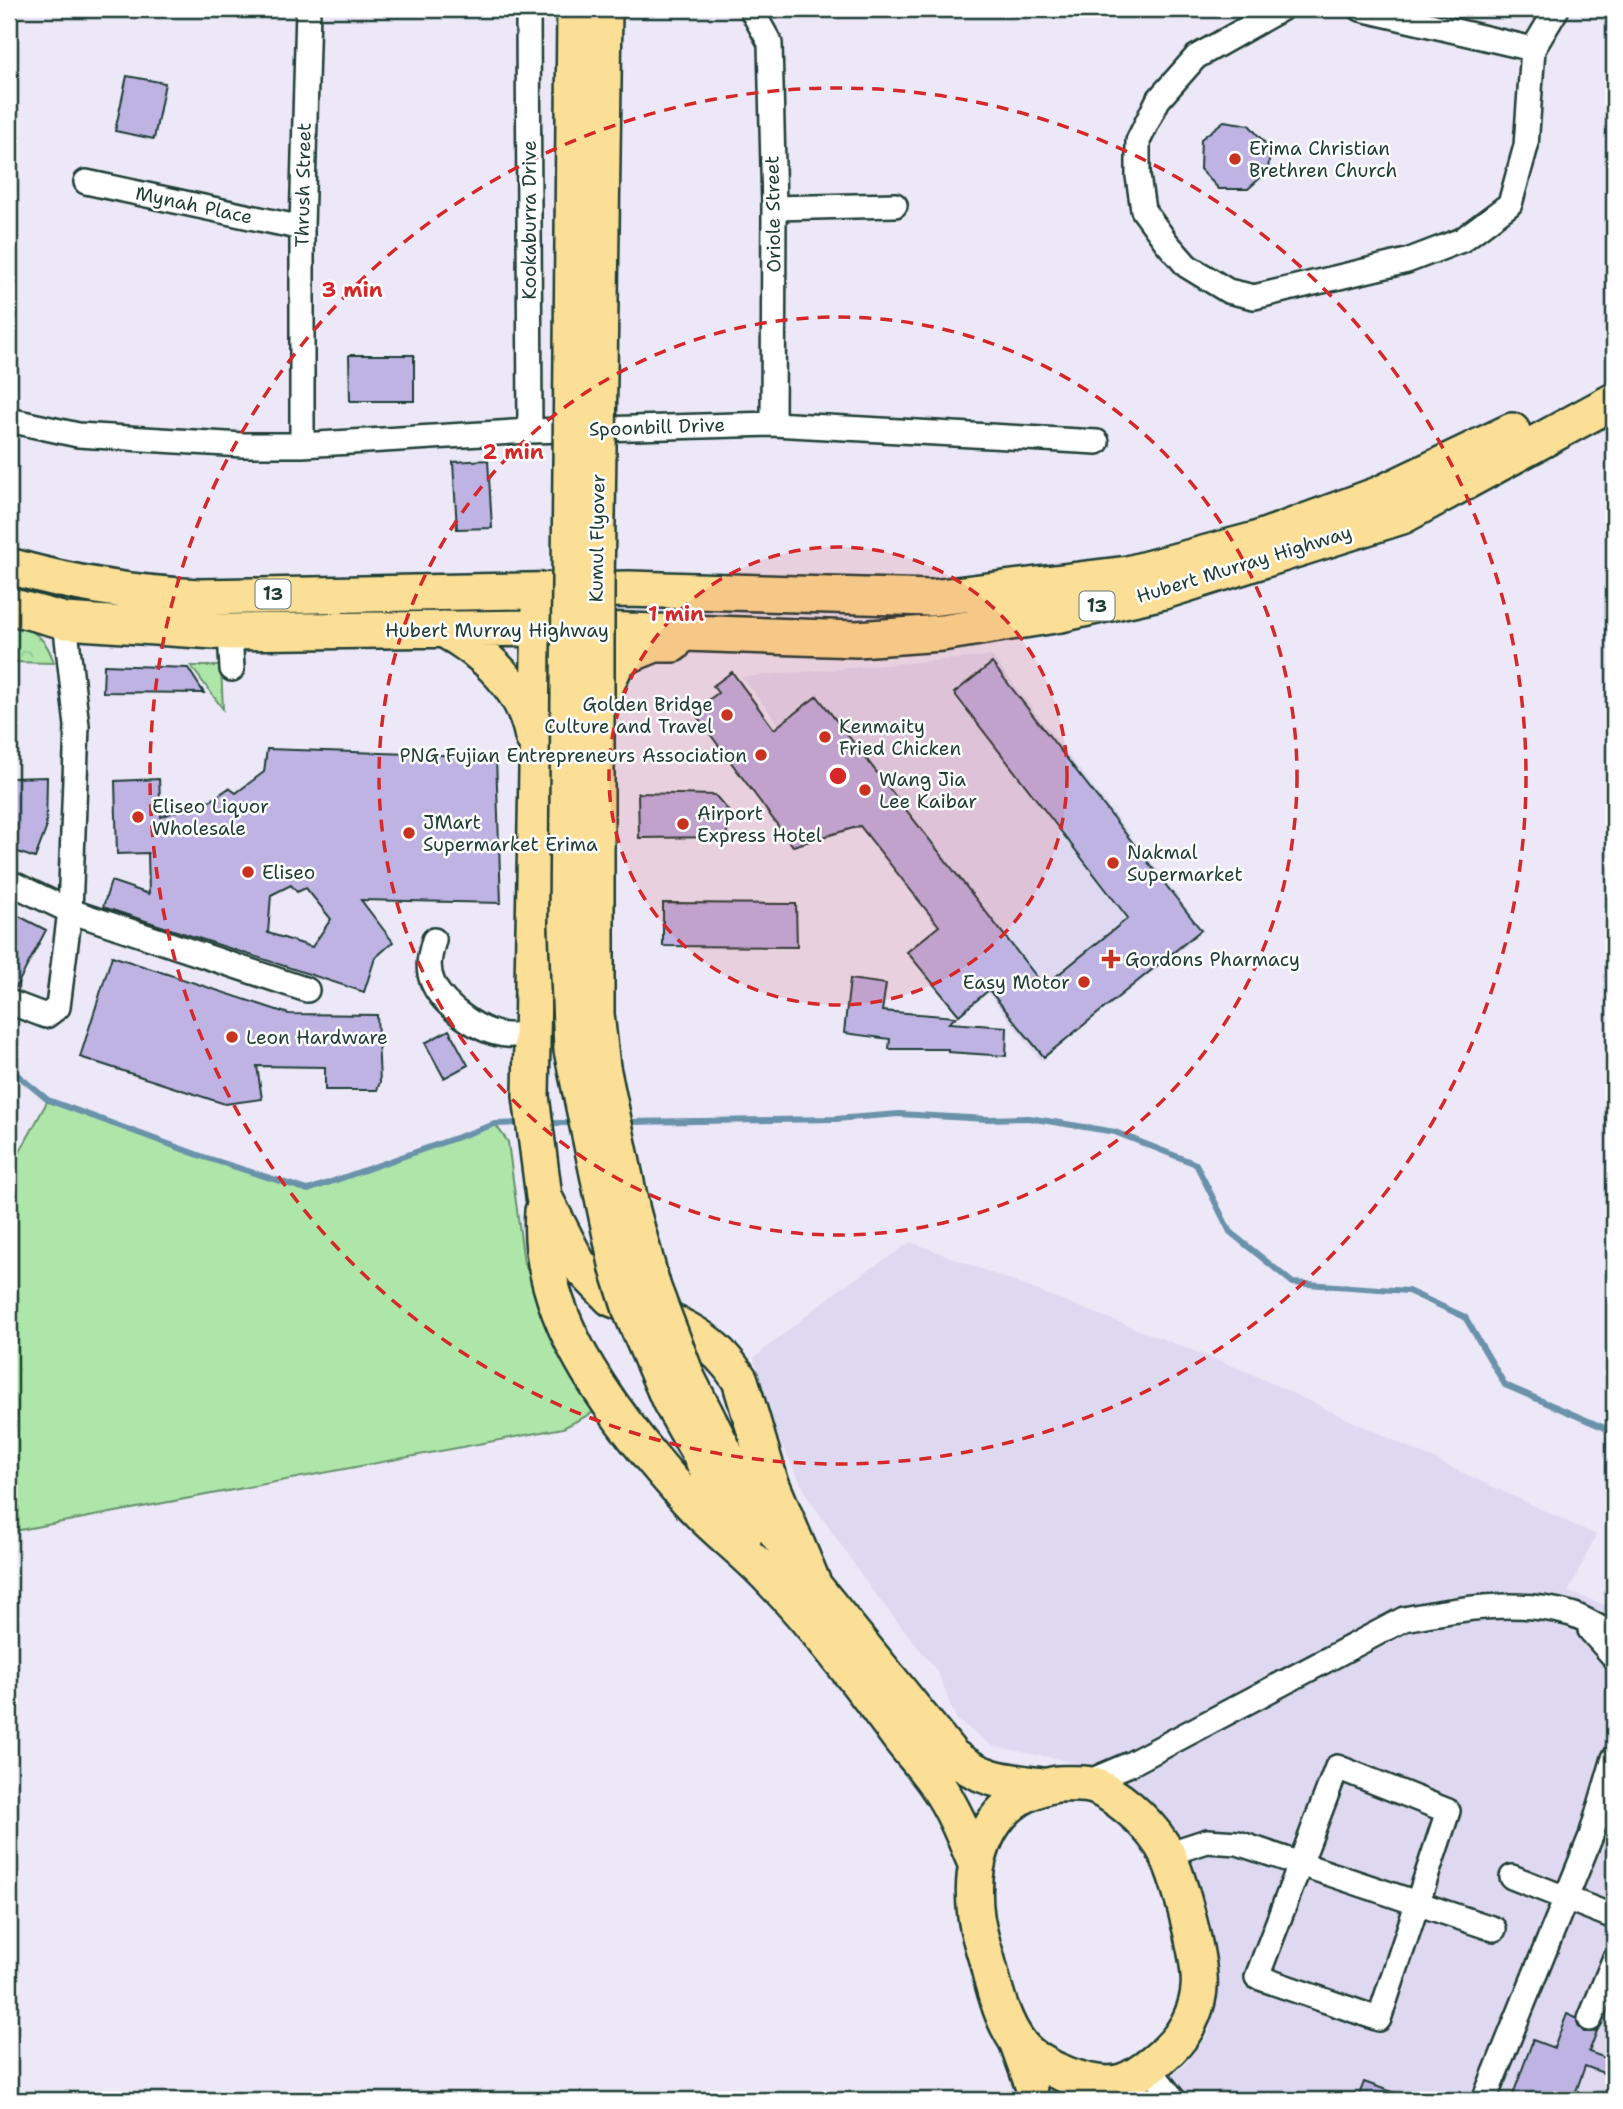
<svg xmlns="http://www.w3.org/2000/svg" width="1623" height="2109" font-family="'Shantell Sans',sans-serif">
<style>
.built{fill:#ded8f1}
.green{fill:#aee6a9;stroke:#66926e;stroke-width:2}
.forest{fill:url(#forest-crowns);stroke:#66926e;stroke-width:2}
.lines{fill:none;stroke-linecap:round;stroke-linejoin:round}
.stream{stroke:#6a92aa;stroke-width:6}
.building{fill:#bfb3e4;stroke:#1f3d34;stroke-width:2;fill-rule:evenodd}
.minor-casing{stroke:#1f3d34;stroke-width:28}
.major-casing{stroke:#1f3d34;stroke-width:35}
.highway-casing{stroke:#1f3d34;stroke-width:40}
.minor{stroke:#fff;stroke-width:23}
.major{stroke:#fbdf96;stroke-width:30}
.highway{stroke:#fbdf96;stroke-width:35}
.highway-bridge-casing{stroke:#1f3d34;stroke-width:40;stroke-linecap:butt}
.highway-bridge{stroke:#fbdf96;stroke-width:35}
.ring{fill:none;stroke:#d62828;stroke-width:3.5;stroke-dasharray:12 9}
.poi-dot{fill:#c8321e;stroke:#fff;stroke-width:2.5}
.labels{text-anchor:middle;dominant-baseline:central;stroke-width:5;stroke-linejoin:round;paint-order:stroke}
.shield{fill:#fff;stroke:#627771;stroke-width:2}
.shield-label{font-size:18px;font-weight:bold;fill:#1f3d34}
.poi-label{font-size:19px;fill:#1f3d34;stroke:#fff;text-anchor:start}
.street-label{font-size:19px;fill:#1f3d34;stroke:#fff}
.centre{fill:#d62828;stroke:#fff;stroke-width:3.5}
.ring-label{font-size:21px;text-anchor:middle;font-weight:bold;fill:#d62828;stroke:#fff;stroke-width:5;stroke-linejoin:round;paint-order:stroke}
</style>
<defs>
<pattern id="forest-crowns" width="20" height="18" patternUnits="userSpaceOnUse" patternTransform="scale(1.75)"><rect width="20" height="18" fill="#aee6a9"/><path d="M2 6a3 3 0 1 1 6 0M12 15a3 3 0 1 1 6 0" fill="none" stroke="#95c692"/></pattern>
</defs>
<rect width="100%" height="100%" fill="#ece8f7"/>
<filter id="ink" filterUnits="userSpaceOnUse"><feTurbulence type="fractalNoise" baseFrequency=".0143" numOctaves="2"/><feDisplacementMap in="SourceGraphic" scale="14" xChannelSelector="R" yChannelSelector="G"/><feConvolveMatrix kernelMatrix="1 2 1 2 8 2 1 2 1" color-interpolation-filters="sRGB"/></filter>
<g filter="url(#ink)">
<path class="built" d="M992,656L1204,931L1041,1061L742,677Z
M911,1242L1243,1370L1596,1535L1568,1592L1614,1608V2100H1138L1185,2065L1209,2033L1219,1986L1209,1912L1190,1862L1176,1837L1130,1789L1084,1764L992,1746L956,1719L938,1672L872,1590L808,1497L777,1435L754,1358L837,1291Z"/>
<path class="green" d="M191,666H221L223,709Z
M48,1100L204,1157L308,1189L495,1124L508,1142L524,1263L594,1412L563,1428L9,1532V1172Z"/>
<path class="forest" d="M9,621C33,629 47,638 54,663L9,662Z"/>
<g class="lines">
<path class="stream" d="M9,1068L48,1100L204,1157L308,1190L495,1124L522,1123
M624,1122L835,1119L899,1114L987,1119L1029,1118L1115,1132L1196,1164L1230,1232L1293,1283L1408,1291L1465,1317L1505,1385L1614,1432
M544,1123H575"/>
</g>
<path class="building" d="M127,76L165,83L154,139L115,131Z
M1224,121L1249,125L1270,149L1268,171L1248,189H1219L1200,169L1201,139Z
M349,355H414V401H350Z
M488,460L492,528L457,529L453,462Z
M992,663L1201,930L1044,1057L989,990L959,1015L907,952L939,926L860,826L793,846L693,711L718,693L713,686L732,672L774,729L817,696L1044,986L1128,918L954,693Z
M104,665L188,668L204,693L103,692Z
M267,749L496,757L501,903L361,900L393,942L375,958L364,992L103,907L111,881L149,894L148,853L117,854L115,781L159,779L161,817L206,799L210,801L229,788L236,793L264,772ZM291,885L297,892L306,888L331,919L312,947L268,933L271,895Z
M47,777L46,829L35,858L9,849V778Z
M638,793L715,795L728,810L727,837L639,838Z
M663,903L796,904L797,947L663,946Z
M9,911L46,930L15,989L9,988Z
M112,956L289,1014L377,1015L380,1082L377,1090H325V1067L257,1066L262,1099L225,1104L80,1057Z
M850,979L886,984L882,1011L956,1017L949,1023L1007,1027L1006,1056L948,1052V1049H889L890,1039L844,1033Z
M449,1030L468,1065L444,1078L425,1043Z
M1567,2014L1576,2018L1579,2027L1584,2032L1597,2031L1589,2052L1614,2061V2077L1585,2066L1573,2100H1511L1533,2040L1554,2048Z
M1364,2082L1409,2098L1408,2100H1357Z"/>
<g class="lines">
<defs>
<path id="minor" d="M528,9L530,431
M751,9L770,43L774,208L773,424
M1281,9L1196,57L1158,100L1138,141V176L1143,210L1167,243L1187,266L1228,291L1254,297L1407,261L1462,240L1510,204L1526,146L1533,49L1557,9
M1361,9L1533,49
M86,182L302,228
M774,208L895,205
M9,420L78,435L243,445H302L530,431L773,424L1097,442
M302,445V228L308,9
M230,632L232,669
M9,882L70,911L307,990
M434,940C430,954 426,968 433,983C443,1006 481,1034 507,1035C515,1036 525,1033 534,1032
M9,1002L46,1016L58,1007L70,911L77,726L65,621
M1590,1630L1614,1657
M1337,1767L1448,1811L1379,2019L1257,1977Z
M1083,1784L1130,1764L1404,1619C1457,1609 1517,1598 1571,1614C1585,1618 1600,1629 1614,1635
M1167,1854L1207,1841L1238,1843L1494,1929
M1512,1877L1614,1917
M1590,2019L1614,1960
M1138,2072L1155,2076L1174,2100
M1484,2100L1591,1836L1614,1758"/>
<path id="major" d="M1013,2037L1031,2087L1032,2100"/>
<path id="highway" d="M9,566C72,584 134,594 200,597L629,589L931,598L1128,574L1256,540L1378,495L1512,431
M9,606L65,621L230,632L540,628L857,639L942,633L1061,614L1164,591L1402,516L1614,401
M540,606L531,1096L544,1197L578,1264L611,1298C665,1321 706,1327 740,1380L770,1481L814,1586
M443,629C485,652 524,688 533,737
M594,711L618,659L655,644H673
M543,1211C535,1322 621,1424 689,1501C714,1529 745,1551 770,1578C816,1626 857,1680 897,1734C910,1752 927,1769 939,1788C955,1812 965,1838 976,1864
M723,1449L735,1473L814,1586L952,1756C984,1781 1005,1781 1043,1786
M702,1458L719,1496L744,1536
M1057,1784C1071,1784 1087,1782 1099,1788C1125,1801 1154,1828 1167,1854C1179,1878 1202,1962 1199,1988C1198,2004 1190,2024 1180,2037C1170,2051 1139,2077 1122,2082C1093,2090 1039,2068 1021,2046C1004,2026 995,1992 989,1968C985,1951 978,1934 976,1916C968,1855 991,1795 1057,1784Z"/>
</defs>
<use href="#minor" class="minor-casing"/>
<use href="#major" class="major-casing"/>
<use href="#highway" class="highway-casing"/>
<use href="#minor" class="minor"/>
<use href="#major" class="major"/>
<use href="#highway" class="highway"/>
<defs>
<path id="highway-bridge" d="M575,9L567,925L572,1050L618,1269L632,1313L670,1401L702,1458
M604,9L596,590V1014L602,1067L632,1211L653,1288L688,1380L723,1449"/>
</defs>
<use href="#highway-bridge" class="highway-bridge-casing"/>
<use href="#highway-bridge" class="highway-bridge"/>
</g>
</g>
<circle cx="838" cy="776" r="229" fill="#d62828" fill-opacity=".12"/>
<g class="ring">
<circle cx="838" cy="776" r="229"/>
<circle cx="838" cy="776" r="459"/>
<circle cx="838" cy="776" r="688"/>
</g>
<g class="poi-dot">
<circle cx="1235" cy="159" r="7"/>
<circle cx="727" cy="715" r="7"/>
<circle cx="825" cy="737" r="7"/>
<circle cx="761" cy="755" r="7"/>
<circle cx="865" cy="790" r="7"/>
<circle cx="138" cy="817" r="7"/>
<circle cx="683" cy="824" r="7"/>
<circle cx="409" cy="833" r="7"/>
<circle cx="1113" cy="863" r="7"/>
<circle cx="248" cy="872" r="7"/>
<path d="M1107.5 948.5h7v7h7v7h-7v7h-7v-7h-7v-7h7z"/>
<circle cx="1084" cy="982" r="7"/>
<circle cx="232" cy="1037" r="7"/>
</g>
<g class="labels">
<g class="shield">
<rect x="255.5" y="579.5" width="35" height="29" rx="5"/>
<rect x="1079.5" y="591.5" width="35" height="29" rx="5"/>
</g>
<g class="shield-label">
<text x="273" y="594">13</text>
<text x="1097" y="606">13</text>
</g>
<g class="poi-label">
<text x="1249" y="148">Erima Christian<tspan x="1249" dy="22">Brethren Church</tspan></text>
<text x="713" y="704" text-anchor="end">Golden Bridge<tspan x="713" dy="22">Culture and Travel</tspan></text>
<text x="839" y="726">Kenmaity<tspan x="839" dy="22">Fried Chicken</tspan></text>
<text x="747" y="755" text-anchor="end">PNG Fujian Entrepreneurs Association</text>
<text x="879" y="779">Wang Jia<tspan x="879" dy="22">Lee Kaibar</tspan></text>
<text x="152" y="806">Eliseo Liquor<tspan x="152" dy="22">Wholesale</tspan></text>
<text x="697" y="813">Airport<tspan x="697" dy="22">Express Hotel</tspan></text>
<text x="423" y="822">JMart<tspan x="423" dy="22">Supermarket Erima</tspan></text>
<text x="1127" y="852">Nakmal<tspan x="1127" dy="22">Supermarket</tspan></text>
<text x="262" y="872">Eliseo</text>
<text x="1125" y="959">Gordons Pharmacy</text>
<text x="1070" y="982" text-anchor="end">Easy Motor</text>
<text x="246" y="1037">Leon Hardware</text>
</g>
<g class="street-label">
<text transform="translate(303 185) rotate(-89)">Thrush Street</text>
<text transform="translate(194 205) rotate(12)">Mynah Place</text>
<text transform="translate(773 214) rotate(-91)">Oriole Street</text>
<text transform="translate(529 220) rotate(-90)">Kookaburra Drive</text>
<text transform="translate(657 427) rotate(-2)">Spoonbill Drive</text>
<text transform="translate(597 538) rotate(-89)">Kumul Flyover</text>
<text transform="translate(1244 564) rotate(-17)">Hubert Murray Highway</text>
<text x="497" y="630">Hubert Murray Highway</text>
</g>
</g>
<circle cx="838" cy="776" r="10" class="centre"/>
<g class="ring-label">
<text x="352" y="297">3 min</text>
<text x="513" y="459">2 min</text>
<text x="676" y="621">1 min</text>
</g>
<rect width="1623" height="2109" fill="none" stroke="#fff" stroke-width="35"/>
<rect x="18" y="18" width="1588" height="2074" fill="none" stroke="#1f3d34" stroke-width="2.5" filter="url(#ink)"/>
</svg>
